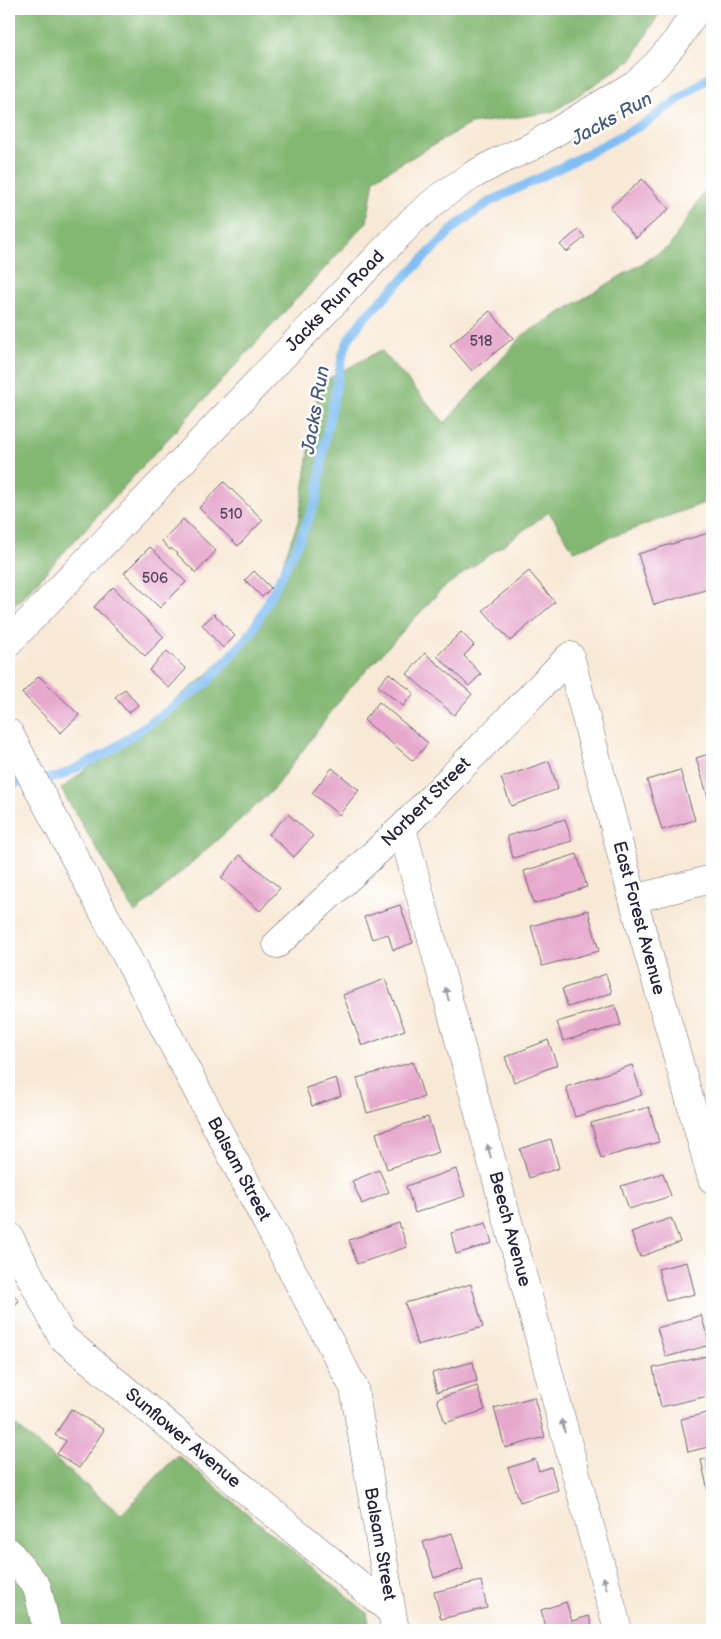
<svg xmlns="http://www.w3.org/2000/svg" width="721" height="1639" font-family="'Balsamiq Sans',sans-serif">
<style>
.forest{fill:#83b873;stroke:#526d57}
.lines{fill:none;stroke-linecap:round;stroke-linejoin:round}
.stream{stroke:#7fbdf3;stroke-width:9}
.building{fill:#e6a9cd}
.minor-casing{stroke:#6d6871;stroke-width:29}
.minor{stroke:#fff;stroke-width:28}
.oneway{fill:#9c9ca7}
.labels{text-anchor:middle;dominant-baseline:central;stroke-width:5;stroke-linejoin:round;paint-order:stroke}
.number-label{font-size:15px;fill:#534460}
.street-label{font-size:18px;fill:#22223b;stroke:#fff}
.water-label{font-size:19px;font-style:italic;fill:#43587b;stroke:#fff}
</style>
<rect width="100%" height="100%" fill="#fff"/>
<filter id="ink" filterUnits="userSpaceOnUse"><feTurbulence type="fractalNoise" baseFrequency=".02" numOctaves="2"/><feDisplacementMap in="SourceGraphic" scale="10" xChannelSelector="R" yChannelSelector="G"/><feConvolveMatrix kernelMatrix="1 2 1 2 8 2 1 2 1" color-interpolation-filters="sRGB"/></filter>
<filter id="wash" filterUnits="userSpaceOnUse"><feTurbulence type="fractalNoise" baseFrequency=".0096" numOctaves="4" result="noise"/><feDisplacementMap in="SourceGraphic" scale="20" xChannelSelector="R" yChannelSelector="G"/><feGaussianBlur stdDeviation="1.12" result="paint"/><feColorMatrix in="noise" values="0 0 0 0 0 0 0 0 0 0 0 0 0 0 0 0 0 1.4 0 .05"/><feComposite in="paint" operator="in"/></filter>
<g filter="url(#wash)">
<rect width="100%" height="100%" fill="#f8e9d6"/>
<path class="forest" d="M9,9H662L631,60L553,112L470,124L374,179L367,222L9,612Z
M712,180V500L574,551L549,512L443,588L347,691L272,791L135,913L61,789L207,675L242,639L274,588L299,519L319,384L381,350L445,423L523,335L669,247Z
M9,1420L121,1515L177,1455L367,1613L370,1630H9Z"/>
<g class="lines">
<path class="stream" d="M9,786L19,782L58,777L107,753L207,683L252,632L297,546L317,498L324,446L343,354L349,338L364,318L457,225L489,202L556,170L647,122L712,75"/>
</g>
<g id="blocks">
<path class="building" d="M642,179L669,209L636,238L610,208Z
M578,230L585,237L567,252L560,245Z
M490,311L513,338L472,371L450,345Z
M224,482L263,520L238,546L199,508Z
M183,519L216,551L196,573L171,548L170,550L162,541Z
M712,532V588L654,605L638,554Z
M150,547L186,582L160,608L124,573Z
M254,571L271,588L262,597L245,580Z
M529,571L555,602L510,641L483,610Z
M113,587L164,637L145,656L94,607Z
M214,614L235,636L223,648L202,625Z
M461,632L474,645L464,656L481,674L469,686L437,656Z
M167,651L186,669L169,688L149,670Z
M425,653L472,694L454,715L407,674Z
M389,673L414,693L403,706L378,686Z
M39,676L79,715L61,733L22,693Z
M125,689L138,705L128,713L115,697Z
M379,702L428,743L413,761L364,720Z
M712,753V810L696,758Z
M549,761L558,789L511,806L501,778Z
M332,768L359,790L339,815L312,793Z
M680,770L695,820L662,830L647,780Z
M288,814L313,836L294,857L269,834Z
M565,819L572,841L513,858L507,836Z
M577,854L587,887L534,904L524,871Z
M240,855L280,888L260,911L221,878Z
M400,905L413,943L393,950L388,934L372,939L364,917Z
M588,910L599,951L542,966L531,926Z
M606,974L612,993L568,1007L562,989Z
M385,979L405,1030L362,1046L343,995Z
M615,1005L621,1025L563,1041L557,1022Z
M548,1040L557,1065L514,1082L505,1057Z
M413,1062L424,1097L367,1113L357,1078Z
M632,1065L642,1095L575,1117L566,1087Z
M336,1078L341,1096L312,1106L306,1088Z
M649,1107L659,1142L601,1158L591,1123Z
M428,1117L439,1152L387,1169L376,1133Z
M551,1139L559,1168L529,1178L520,1149Z
M456,1169L465,1196L415,1213L406,1186Z
M379,1170L389,1192L362,1204L352,1181Z
M663,1173L671,1196L629,1209L621,1186Z
M671,1218L680,1242L640,1257L631,1232Z
M399,1223L407,1247L357,1264L349,1240Z
M486,1223L492,1243L456,1254L451,1233Z
M687,1262L695,1294L666,1301L658,1269Z
M471,1284L483,1327L417,1345L405,1303Z
M9,1289L19,1301L9,1310Z
M701,1315L710,1345L666,1357L657,1328Z
M711,1355L712,1395L661,1407L653,1368Z
M473,1362L477,1381L437,1392L432,1373Z
M477,1386L485,1410L445,1423L437,1399Z
M534,1397L545,1437L505,1448L494,1408Z
M71,1409L104,1430L79,1468L57,1454L66,1441L55,1435Z
M712,1412V1446L688,1452L681,1419Z
M712,1457V1490L708,1491L701,1460Z
M535,1459L539,1471L551,1467L558,1490L520,1502L508,1468Z
M452,1533L463,1569L434,1578L423,1542Z
M481,1581L487,1608L441,1619L434,1592Z
M566,1602L572,1621L589,1616L593,1630H547L541,1610Z"/>
</g>
</g>
<g filter="url(#ink)">
<use href="#blocks" fill-opacity="0" stroke="#6d6871" stroke-width="1"/>
<g class="lines">
<defs>
<path id="minor" d="M9,642L413,220L441,196L473,175L499,161L531,147L635,84L655,66L677,40L697,9
M570,656L633,899L712,1179
M9,733L354,1388L395,1630
M402,828L618,1630
M633,899L712,879
M277,944L402,828L570,656
M9,1236L62,1337L392,1612
M9,1552L37,1587L47,1630"/>
</defs>
<use href="#minor" class="minor-casing"/>
<use href="#minor" class="minor"/>
</g>
<defs><path id="oneway-solid" d="M-6-.8H1V-3.2L6.5 0L1 3.2V.8H-6Z" transform="scale(1.25)"/></defs>
<g class="oneway">
<use href="#oneway-solid" transform="translate(447 994) rotate(-105)"/>
<use href="#oneway-solid" transform="translate(489 1151) rotate(-105)"/>
<use href="#oneway-solid" transform="translate(563 1426) rotate(-105)"/>
<use href="#oneway-solid" transform="translate(605 1583) rotate(-105)"/>
</g>
</g>
<g class="labels">
<g class="number-label">
<text x="481" y="341">518</text>
<text x="231" y="514">510</text>
<text x="155" y="578">506</text>
</g>
<g class="street-label">
<text transform="translate(335 301) rotate(-46)">Jacks Run Road</text>
<text transform="translate(426 802) rotate(-45)">Norbert Street</text>
<text transform="translate(639 918) rotate(75)">East Forest Avenue</text>
<text transform="translate(239 1169) rotate(62)">Balsam Street</text>
<text transform="translate(510 1229) rotate(75)">Beech Avenue</text>
<text transform="translate(183 1438) rotate(40)">Sunflower Avenue</text>
<text transform="translate(380 1544) rotate(80)">Balsam Street</text>
</g>
<g class="water-label">
<text transform="translate(612 119) rotate(-29)">Jacks Run</text>
<text transform="translate(316 410) rotate(-80)">Jacks Run</text>
</g>
</g>
<rect width="721" height="1639" fill="none" stroke="#fff" stroke-width="30"/>
</svg>
